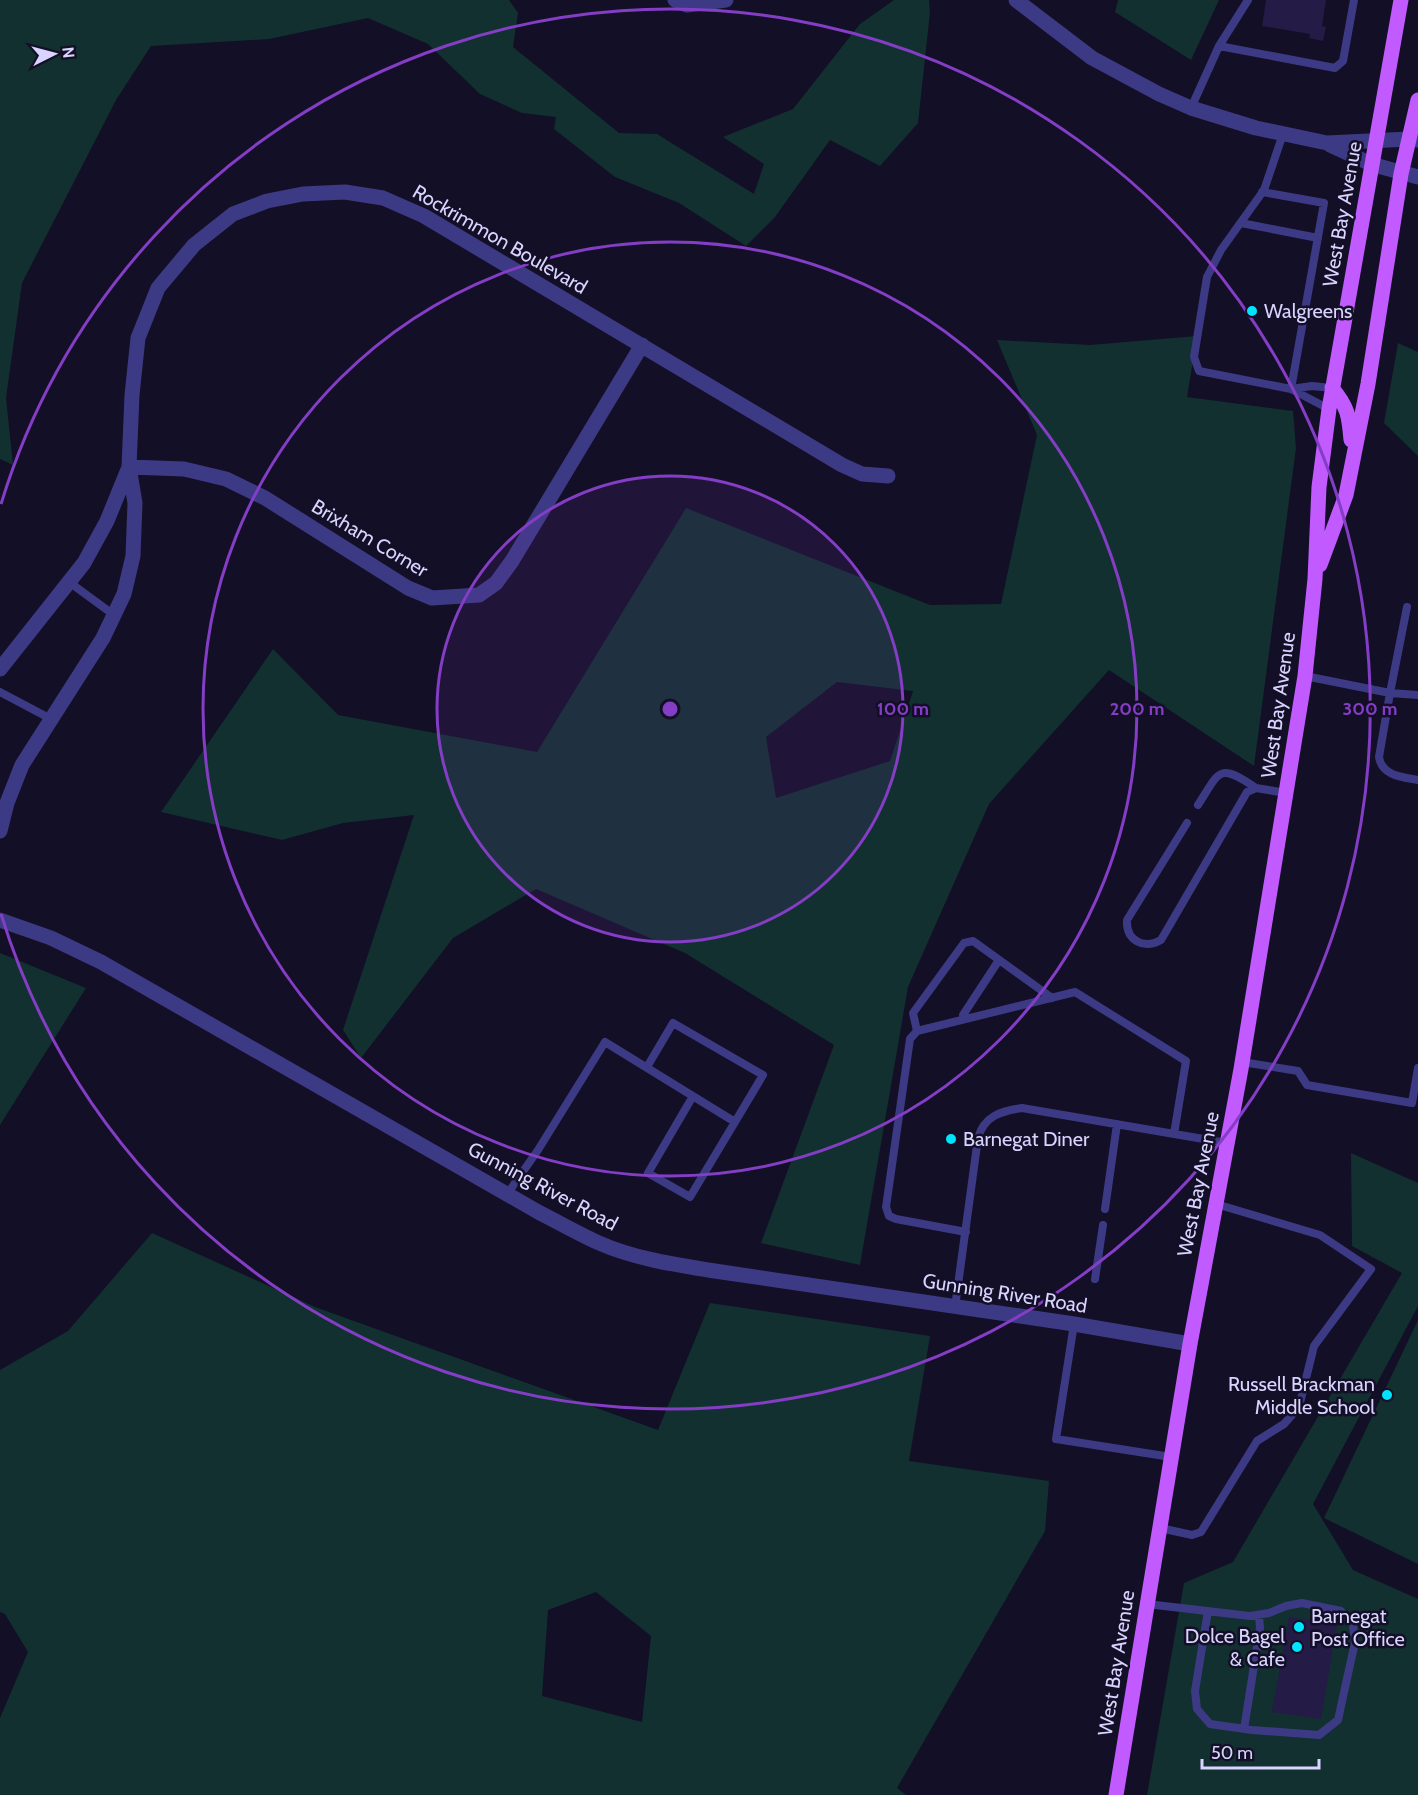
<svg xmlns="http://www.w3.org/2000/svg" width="1418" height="1795" font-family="Cabin,sans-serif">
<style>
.green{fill:#12302f;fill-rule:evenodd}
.building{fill:#241b47}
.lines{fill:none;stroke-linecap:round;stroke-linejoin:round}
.service{stroke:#3d3a85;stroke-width:8}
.minor{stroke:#3d3a85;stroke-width:15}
.tertiary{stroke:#3d3a85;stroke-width:15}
.primary{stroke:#c25bff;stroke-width:15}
.ring{fill:none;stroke:#843dc5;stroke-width:3}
.poi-dot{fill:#00e5ff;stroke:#130f26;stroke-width:2}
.labels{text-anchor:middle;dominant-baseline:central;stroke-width:5;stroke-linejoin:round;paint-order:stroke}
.street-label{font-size:20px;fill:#d9d4ff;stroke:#130f26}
.poi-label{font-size:20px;fill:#d9d4ff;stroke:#130f26;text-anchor:start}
.centre{fill:#843dc5;stroke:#130f26;stroke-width:3}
.ring-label{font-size:18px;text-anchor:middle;font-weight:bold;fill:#843dc5;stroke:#130f26;stroke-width:5;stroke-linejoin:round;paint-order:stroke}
</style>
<rect width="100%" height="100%" fill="#130f26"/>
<path class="green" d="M0,0H509L518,13L513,47L619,133L657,134L754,194L764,164L723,137L793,109L860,24L894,0H929L930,12L918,123L880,166L830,140L775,217L746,246L679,203L615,177L554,129L556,117L522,113L480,94L428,44L368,18L269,39L151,46L116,100L22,283L6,398L13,465L0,459Z
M1118,0H1219L1191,60L1115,12Z
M1197,336L1187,397L1293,411L1296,448L1254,766L1109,670L989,804L908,987L860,1265L761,1243L834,1045L685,953L536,889L453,938L361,1058L343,1030L414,815L343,823L282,840L161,812L273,649L338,715L537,752L686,508L930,605L1001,604L1037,435L997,340L1090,345ZM837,682L913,691L890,761L776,798L766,737Z
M1398,343L1418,352V456L1384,423Z
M0,953L86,988L0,1125Z
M1351,1153L1418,1183V1306L1313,1504L1353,1570L1418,1599V1795H1147L1184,1583L1233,1562L1402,1273L1352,1246Z
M152,1233L315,1307L658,1430L710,1303L930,1336L909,1461L1049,1481L1045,1531L897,1788L906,1795H0V1718L28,1652L5,1614L0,1612V1370L68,1331ZM596,1592L651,1636L642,1722L542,1696L548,1610Z
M1418,1320V1564L1324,1518Z"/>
<path class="building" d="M1266,0H1326L1322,26L1326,27L1323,41L1309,38L1310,34L1262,26Z
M1289,1617L1337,1625L1321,1719L1272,1712Z"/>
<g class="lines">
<path class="service" d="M1219,46L1335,68L1343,61L1354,0
M1191,108L1219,46L1248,0
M1283,134L1264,190L1221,250L1207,277L1194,357L1199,371L1291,389L1312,386L1332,388
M1262,192L1324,203L1291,389
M1241,223L1318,238
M1291,389L1329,409
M69,582L114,615
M1407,607L1390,693L1418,695
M1305,676L1390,693L1379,757C1382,776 1402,777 1418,780
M0,692L51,719
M1198,805C1220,771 1218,762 1256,788
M1187,823L1127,920C1126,940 1143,950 1161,940L1247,792L1256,788L1286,793
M964,1019L963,1015L999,960
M917,1031L913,1013L964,943L973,941L1052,998
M1242,1062L1298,1071L1307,1085L1412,1103L1418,1068
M647,1067L673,1023L763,1075L735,1122
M508,1193L538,1150L605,1042L735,1122L690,1197L648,1173L693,1096
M1105,1209L1117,1124
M966,1232L896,1219L889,1216L886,1207L910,1039L917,1031L1075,992L1186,1061L1174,1134
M1095,1279L1103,1225
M955,1307L978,1138C984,1116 1001,1111 1022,1108L1227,1143
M1074,1324L1056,1439L1171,1457
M1160,1528L1192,1535L1201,1532L1257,1441L1284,1424L1299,1407L1314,1346L1371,1269L1320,1235L1216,1204
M1147,1604L1250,1616L1269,1613L1286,1606L1302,1603L1341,1611L1353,1625L1355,1642L1338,1720L1319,1735L1252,1730L1210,1724L1197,1709L1195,1691L1208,1611
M1244,1729L1260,1628L1259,1615"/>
<path class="minor" d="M675,0L687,5L726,0
M129,467L184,469L226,479L265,498L408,588L432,598L479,595L496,583L512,561L642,345
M0,669L84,563L107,521L129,467
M0,831L7,803L22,765L103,638L124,594L133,556L135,503L129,467L132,395L138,338L158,288L194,245L233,214L267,201L303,194L345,192L383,198L424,216L842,465L862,474L888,476"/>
<path class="tertiary" d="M1016,0L1092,58L1159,94L1191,108L1256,128L1327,143L1409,139L1418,140
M1330,145L1371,164L1418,177
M0,920L51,938L101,962L540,1213C560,1223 579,1234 599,1243C633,1258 671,1264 708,1270L1074,1324L1190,1344"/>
<path class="primary" d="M1332,388C1348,407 1349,416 1351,440
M1320,565L1346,495L1368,384L1401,174L1418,100
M1116,1795L1190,1344L1241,1069L1305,676L1315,579L1319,487L1329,409L1401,0"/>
</g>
<circle cx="670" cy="709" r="233" fill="#843dc5" fill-opacity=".12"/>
<g class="ring">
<circle cx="670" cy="709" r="233"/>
<circle cx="670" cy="709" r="467"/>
<path d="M1 504A700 700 0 1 1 1 914"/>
</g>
<g class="poi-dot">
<circle cx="1252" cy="311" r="6"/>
<circle cx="951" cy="1139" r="6"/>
<circle cx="1387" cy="1395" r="6"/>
<circle cx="1299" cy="1627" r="6"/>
<circle cx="1297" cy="1647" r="6"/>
</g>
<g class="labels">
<g class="street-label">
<text transform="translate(1342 214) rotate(-80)">West Bay Avenue</text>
<text transform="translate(500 239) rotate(30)">Rockrimmon Boulevard</text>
<text transform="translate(370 538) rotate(31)">Brixham Corner</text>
<text transform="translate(1278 705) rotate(-82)">West Bay Avenue</text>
<text transform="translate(1198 1184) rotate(-79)">West Bay Avenue</text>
<text transform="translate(543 1186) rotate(28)">Gunning River Road</text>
<text transform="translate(1005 1293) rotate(9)">Gunning River Road</text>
<text transform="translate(1116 1663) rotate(-81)">West Bay Avenue</text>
</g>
<g class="poi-label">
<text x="1264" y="311">Walgreens</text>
<text x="963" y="1139">Barnegat Diner</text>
<text x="1375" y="1384" text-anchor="end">Russell Brackman<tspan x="1375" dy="23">Middle School</tspan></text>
<text x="1311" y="1616">Barnegat<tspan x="1311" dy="23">Post Office</tspan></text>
<text x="1285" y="1636" text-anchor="end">Dolce Bagel<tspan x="1285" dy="23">&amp; Cafe</tspan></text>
</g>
</g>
<circle cx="670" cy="709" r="9" class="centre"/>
<g class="ring-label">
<text x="903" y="715">100 m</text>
<text x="1137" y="715">200 m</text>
<text x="1370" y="715">300 m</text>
</g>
<g transform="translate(54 54) rotate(84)" stroke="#130f26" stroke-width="4.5" paint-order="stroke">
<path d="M0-4.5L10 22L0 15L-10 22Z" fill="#d9d4ff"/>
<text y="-9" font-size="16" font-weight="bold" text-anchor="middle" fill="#d9d4ff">N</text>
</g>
<path d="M1202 1759v9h117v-9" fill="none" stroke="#d9d4ff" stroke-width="3"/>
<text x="1211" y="1759" font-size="18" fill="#d9d4ff" stroke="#130f26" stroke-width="4.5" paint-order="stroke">50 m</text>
</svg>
